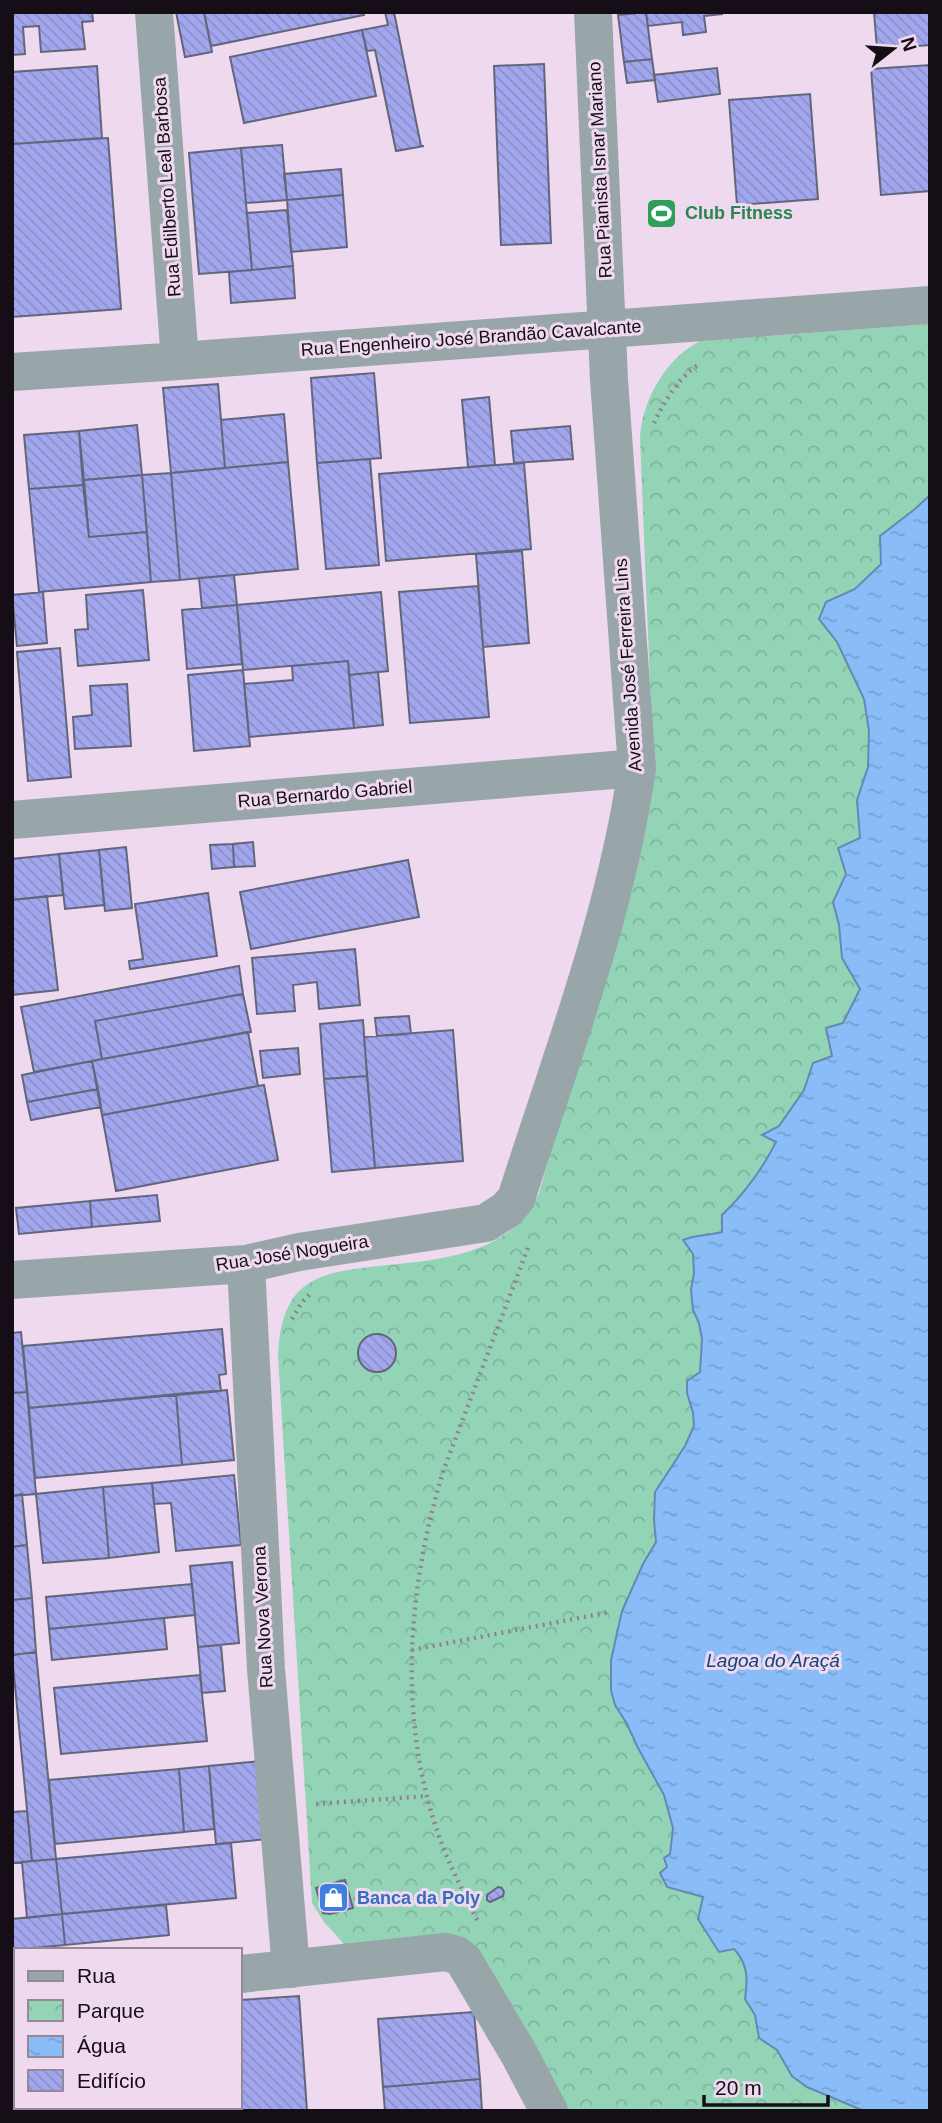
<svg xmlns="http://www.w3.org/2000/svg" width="942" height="2123" font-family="Arial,sans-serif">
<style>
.park{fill:url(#park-crowns)}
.water{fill:url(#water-ripples);stroke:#6788b4;stroke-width:2}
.building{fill:url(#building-back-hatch);stroke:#63657c;stroke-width:2}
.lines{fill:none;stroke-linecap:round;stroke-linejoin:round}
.path{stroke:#8f8190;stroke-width:4.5;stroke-dasharray:2 5;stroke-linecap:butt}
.minor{stroke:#98a6aa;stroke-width:38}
.labels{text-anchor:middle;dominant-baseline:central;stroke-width:6;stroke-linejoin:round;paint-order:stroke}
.street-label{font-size:18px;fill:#150e16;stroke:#eed9ef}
.leisure-label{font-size:18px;font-weight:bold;fill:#27864d;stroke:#eed9ef;text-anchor:start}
.shop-label{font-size:18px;font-weight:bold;fill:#366cbe;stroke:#eed9ef;text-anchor:start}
.water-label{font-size:19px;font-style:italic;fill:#10447a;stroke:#eed9ef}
</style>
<defs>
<pattern id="park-crowns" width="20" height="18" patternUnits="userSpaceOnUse" patternTransform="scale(1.75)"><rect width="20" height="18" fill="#93d4b6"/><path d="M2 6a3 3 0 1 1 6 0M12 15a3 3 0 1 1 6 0" fill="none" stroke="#7eb59c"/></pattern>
<pattern id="water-ripples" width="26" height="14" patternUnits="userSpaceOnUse" patternTransform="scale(1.75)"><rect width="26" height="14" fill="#8abcf8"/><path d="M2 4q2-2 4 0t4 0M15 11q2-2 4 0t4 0" fill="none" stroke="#76a0d4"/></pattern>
<pattern id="building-back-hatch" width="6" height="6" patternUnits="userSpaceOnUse" patternTransform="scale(1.75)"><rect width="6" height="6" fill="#a2a6ed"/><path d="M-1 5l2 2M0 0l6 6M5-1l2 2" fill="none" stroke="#8b8eca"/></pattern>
</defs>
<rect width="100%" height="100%" fill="#eed9ef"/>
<path class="park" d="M930,324V2111H567L488,1973L345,1945L324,1922L312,1903L278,1357C279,1335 282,1310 298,1292C315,1275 339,1271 362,1268C426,1260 508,1262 539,1193L620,915L653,758L640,438C642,401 665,359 700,341Z"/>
<path class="water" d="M930,495V2111H864L807,2087L792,2076L777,2050L759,2038L755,2015L745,1999C748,1979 748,1964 734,1949L719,1952L698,1919L703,1897L667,1887L660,1873L667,1867L664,1858L670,1854L673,1828L664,1795L638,1748L627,1724L615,1705L611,1690V1660L622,1611L643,1564L656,1542L654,1520L655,1492L685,1446L694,1426L693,1413L687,1393V1381L700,1372L702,1339L699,1323L693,1310L691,1290L694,1273L693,1254L683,1240C696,1234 708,1236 722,1232V1215C744,1194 762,1170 776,1142L762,1135L779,1126L804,1090L813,1063L832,1056L826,1028L843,1023L860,989L842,958L839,925L833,902L846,874L838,848L860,838L857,800L868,767L869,731L864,699L837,642L819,619L826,602L855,589L881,564L880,536L915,509Z"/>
<path class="building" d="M12,12H92L93,21L82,22L85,49L41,52L39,26L23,27L25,54L12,55Z
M176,12H204L212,52L185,57Z
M204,12H363L364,15L211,46Z
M385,12H394L421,146H424L396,151L375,50L367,51L362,30L388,25Z
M646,12L652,59L624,62L618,15Z
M646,12H722V14L704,16L706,32L683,35L682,22L648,26Z
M874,12H930V45L877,49Z
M362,30L376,96L244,123L230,57Z
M652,59L655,80L627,83L624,62Z
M544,64L551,243L501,245L494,66Z
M930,65V191L881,195L871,69Z
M97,66L102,138L12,144V72Z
M717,68L720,94L658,102L654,75Z
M810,94L818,199L737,205L729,100Z
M108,138L121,309L12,317V144Z
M282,145L287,200L246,203L241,148Z
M241,148L252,270L199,274L189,153Z
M341,169L343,195L287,200L284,174Z
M343,195L347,247L291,252L287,200Z
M287,210L293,266L252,270L247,213Z
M293,266L295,298L231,303L229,272Z
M374,373L381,458L317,463L311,378Z
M218,384L225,468L171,473L163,388Z
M489,397L495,465L468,467L462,400Z
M284,414L288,462L225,468L221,420Z
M137,425L142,475L84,480L79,431Z
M570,426L573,459L514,463L511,431Z
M79,431L83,485L29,489L24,435Z
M370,459L379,565L326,569L317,463Z
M288,462L298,569L180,580L171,473Z
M524,463L531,549L386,561L379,474Z
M171,473L180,580L151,582L142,475Z
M142,475L147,532L89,537L84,480Z
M83,485L89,537L147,532L151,582L39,592L29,489Z
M522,551L529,643L483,647L476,554Z
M234,575L237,605L202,608L199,578Z
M478,586L489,717L410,723L399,592Z
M143,590L149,660L78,666L75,630L88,629L86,595Z
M43,592L47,643L17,646L12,595Z
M381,592L388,671L349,675L348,661L243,670L237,605Z
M237,605L242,664L187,669L182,610Z
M60,648L71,777L28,781L17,652Z
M348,661L354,728L249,737L244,684L293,680L292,666Z
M243,670L250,746L194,751L188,675Z
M378,672L383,725L354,728L349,675Z
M127,684L131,746L75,749L73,717L92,715L90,686Z
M253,842L255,866L234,867L233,844Z
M233,844L234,867L212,869L210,845Z
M126,847L132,908L105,911L99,850Z
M99,850L104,905L65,909L59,854Z
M59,854L63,895L12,900V859Z
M408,860L419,917L251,949L240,892Z
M208,893L217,956L130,969L129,961L143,959L135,904Z
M47,896L58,990L12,995V900Z
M355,949L360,1005L319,1009L317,982L293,985L295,1011L257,1014L252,958Z
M239,966L243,994L95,1021L102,1059L34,1072L21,1007Z
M243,994L251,1032L102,1059L95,1021Z
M409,1016L411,1034L377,1036L375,1018Z
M363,1020L367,1076L324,1079L320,1024Z
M453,1030L463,1161L375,1168L364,1037Z
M248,1032L258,1086L102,1115L92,1061Z
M298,1048L300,1074L263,1078L260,1051Z
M92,1061L98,1089L27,1102L22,1075Z
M367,1076L375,1168L332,1172L324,1079Z
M264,1085L278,1160L116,1191L102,1115Z
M98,1089L101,1107L31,1120L27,1102Z
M157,1195L160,1221L92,1227L90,1201Z
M90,1201L92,1227L19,1234L16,1208Z
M222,1329L226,1374L219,1375L221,1391L29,1408L23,1346Z
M21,1332L27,1392L12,1393V1333Z
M358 1353a19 19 0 1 1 38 0a19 19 0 1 1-38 0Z
M227,1390L234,1460L182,1465L176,1394Z
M27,1392L36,1494L12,1496V1393Z
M176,1394L182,1465L35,1478L29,1408Z
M234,1475L241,1545L176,1551L171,1503L154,1504L152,1483Z
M152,1483L159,1552L109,1558L103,1487Z
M103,1487L109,1558L43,1563L36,1494Z
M22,1494L27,1545L12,1547V1496Z
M27,1545L32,1598L12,1600V1547Z
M232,1562L239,1643L198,1647L190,1566Z
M192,1584L195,1615L49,1629L46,1597Z
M32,1598L36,1652L12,1655V1600Z
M164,1618L167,1649L52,1660L49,1629Z
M221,1645L225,1691L202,1693L198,1647Z
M36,1652L56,1859L32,1861L12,1655Z
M200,1675L207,1741L61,1754L54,1688Z
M261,1761L268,1839L216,1844L209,1766Z
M209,1766L214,1829L184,1832L179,1769Z
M179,1769L184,1832L55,1844L49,1780Z
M27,1811L32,1861L12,1863V1812Z
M231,1843L236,1898L62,1914L56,1859Z
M56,1859L62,1914L27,1918L22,1862Z
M345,1880L353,1908L330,1914L323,1913L316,1888Z
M498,1887L502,1888L504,1892L503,1896L490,1902L487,1900V1895Z
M166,1905L169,1935L65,1945L62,1914Z
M62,1914L65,1945L12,1950V1919Z
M299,1996L307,2111H225V2107H240V2000Z
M474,2012L480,2079L383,2087L378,2019Z
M12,2016H16V2052H12Z
M12,2052H16V2107H75V2111H12Z
M480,2079L482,2111H385L383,2087Z
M96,2107H147L148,2111H97Z
M164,2107H225V2111H164Z"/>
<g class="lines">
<path class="path" d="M654,423C663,404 681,373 699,365
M292,1319L302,1302L311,1293
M412,1650L610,1612
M316,1804L428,1796
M477,1920C467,1899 456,1878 447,1857C396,1734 405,1594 444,1469L529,1245"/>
<path class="minor" d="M154,12L180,361
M12,372L180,361L930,305
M12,820L637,768
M246,1264L266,1669L291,1969
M12,1280L246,1264L299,1252L486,1223L506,1210L516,1199C561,1057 616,916 637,768L609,380L593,12
M240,1974L445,1952L457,1955L464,1961L519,2054L549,2111
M12,1996H16"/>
</g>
<defs>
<symbol id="stadium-square" viewBox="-11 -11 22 22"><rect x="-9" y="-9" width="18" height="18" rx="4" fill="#2e9e5b" stroke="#eed9ef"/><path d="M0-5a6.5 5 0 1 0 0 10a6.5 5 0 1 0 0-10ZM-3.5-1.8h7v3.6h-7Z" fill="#fff"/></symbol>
<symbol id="shop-square" viewBox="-11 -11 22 22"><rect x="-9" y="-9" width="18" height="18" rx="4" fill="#3f7fe0" stroke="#eed9ef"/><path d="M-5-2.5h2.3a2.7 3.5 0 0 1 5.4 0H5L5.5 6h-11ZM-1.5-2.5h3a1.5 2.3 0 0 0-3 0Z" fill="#fff"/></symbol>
</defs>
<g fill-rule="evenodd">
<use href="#stadium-square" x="644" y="196" width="35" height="35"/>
<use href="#shop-square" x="316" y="1880" width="35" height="35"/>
</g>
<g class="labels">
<g class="street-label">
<text transform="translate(600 170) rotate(-93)">Rua Pianista Isnar Mariano</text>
<text transform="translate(167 187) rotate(-94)">Rua Edilberto Leal Barbosa</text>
<text transform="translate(471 338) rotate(-4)">Rua Engenheiro José Brandão Cavalcante</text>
<text transform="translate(628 665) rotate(-94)">Avenida José Ferreira Lins</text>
<text transform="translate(325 794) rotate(-5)">Rua Bernardo Gabriel</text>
<text transform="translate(292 1253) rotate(-9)">Rua José Nogueira</text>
<text transform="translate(263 1617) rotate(-93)">Rua Nova Verona</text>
</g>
<g class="leisure-label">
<text x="685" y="213">Club Fitness</text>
</g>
<g class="shop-label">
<text x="357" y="1898">Banca da Poly</text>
</g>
<g class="water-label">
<text x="773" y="1660">Lagoa do Araçá</text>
</g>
</g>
<rect width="942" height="2123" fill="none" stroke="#150e16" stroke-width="28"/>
<rect x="14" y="1948" width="228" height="161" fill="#eed9ef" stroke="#978898" stroke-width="2"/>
<rect x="28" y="1971" width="35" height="10" fill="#98a6aa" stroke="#978898" stroke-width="2"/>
<text x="77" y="1983" font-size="21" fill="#150e16">Rua</text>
<rect x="28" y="2000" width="35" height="21" fill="url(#park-crowns)" stroke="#978898" stroke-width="2"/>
<text x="77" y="2018" font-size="21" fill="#150e16">Parque</text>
<rect x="28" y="2036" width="35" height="21" fill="url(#water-ripples)" stroke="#978898" stroke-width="2"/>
<text x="77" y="2053" font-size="21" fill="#150e16">Água</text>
<rect x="28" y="2070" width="35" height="21" fill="url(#building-back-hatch)" stroke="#978898" stroke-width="2"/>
<text x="77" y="2088" font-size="21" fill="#150e16">Edifício</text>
<g transform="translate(893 49) rotate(73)" stroke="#eed9ef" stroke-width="5" paint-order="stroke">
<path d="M0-5L12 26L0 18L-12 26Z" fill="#150e16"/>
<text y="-10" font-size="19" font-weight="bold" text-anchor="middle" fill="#150e16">N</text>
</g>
<path d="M704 2095v10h124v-10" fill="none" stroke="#150e16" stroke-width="3.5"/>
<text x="715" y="2095" font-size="21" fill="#150e16" stroke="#eed9ef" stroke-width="5" paint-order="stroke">20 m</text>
</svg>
